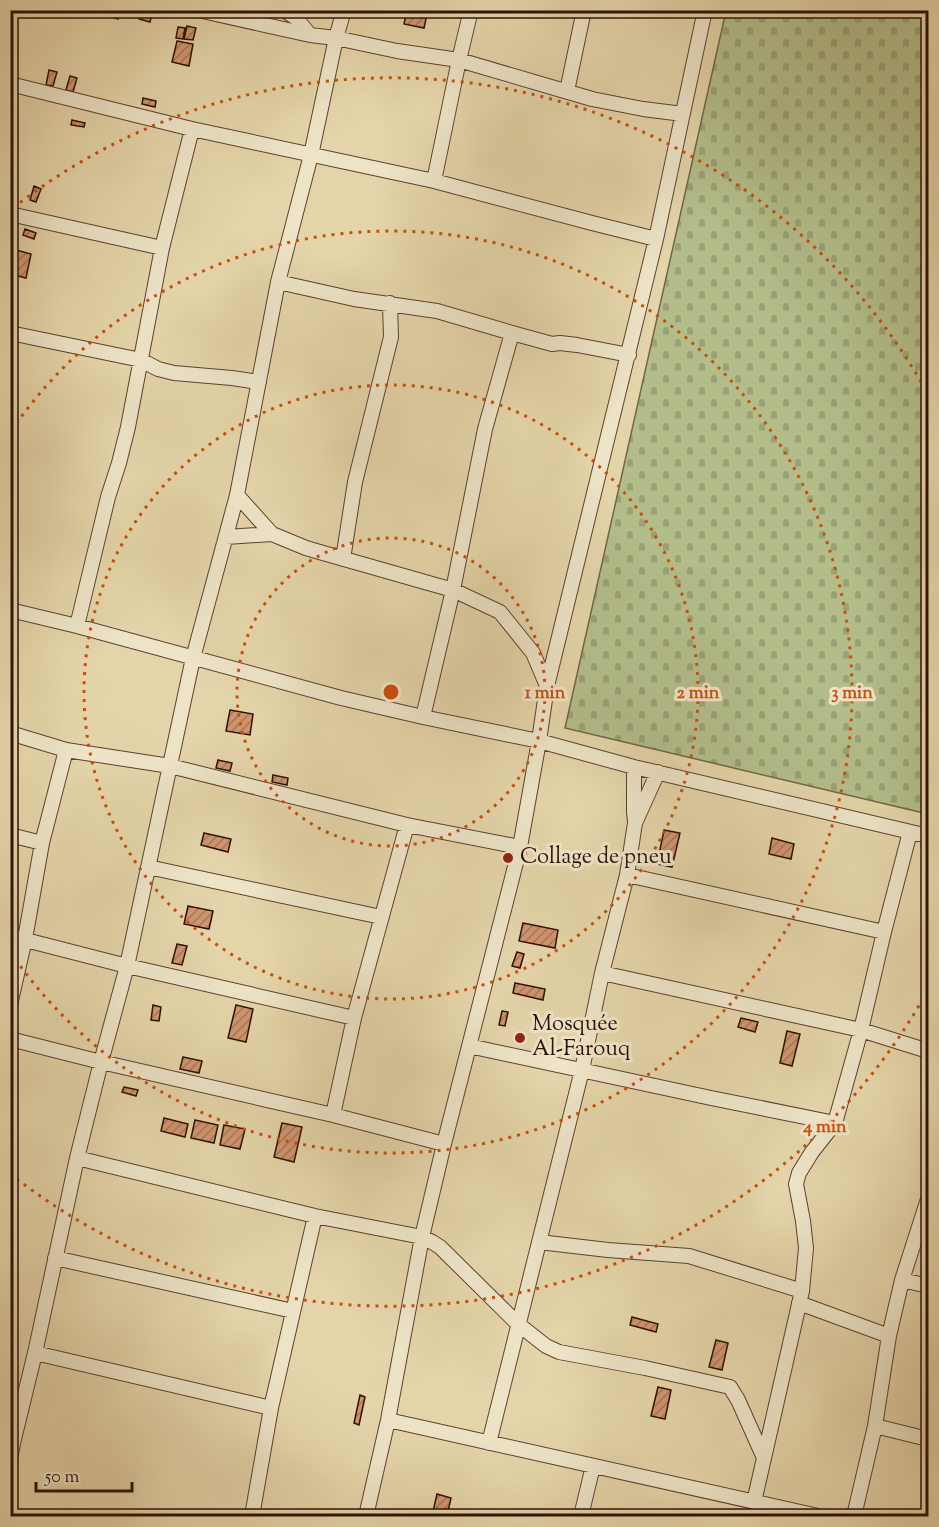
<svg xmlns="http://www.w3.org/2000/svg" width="939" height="1527" font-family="'Sorts Mill Goudy',serif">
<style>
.cemetery{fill:url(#cemetery-stones);stroke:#706648;stroke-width:1.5}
.building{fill:url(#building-hatch);stroke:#2e1005;stroke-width:1.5}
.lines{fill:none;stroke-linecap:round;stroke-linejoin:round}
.minor-casing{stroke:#5c412e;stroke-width:16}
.minor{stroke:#ede3c7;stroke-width:14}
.ring{fill:none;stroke:#cc4e0b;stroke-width:3;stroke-dasharray:3 6}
.poi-dot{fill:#8f2418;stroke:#ede3c7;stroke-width:2}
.labels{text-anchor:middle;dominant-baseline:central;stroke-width:6;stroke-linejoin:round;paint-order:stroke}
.poi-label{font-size:22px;fill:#2e1005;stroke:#ede3c7;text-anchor:start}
.centre{fill:#cc4e0b;stroke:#ede3c7;stroke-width:3}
.ring-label{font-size:18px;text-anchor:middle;font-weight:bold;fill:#cc4e0b;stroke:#ede3c7;stroke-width:6;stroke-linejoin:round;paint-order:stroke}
</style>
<defs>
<pattern id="cemetery-stones" width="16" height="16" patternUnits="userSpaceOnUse" patternTransform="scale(1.5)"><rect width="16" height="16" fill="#b2bd8a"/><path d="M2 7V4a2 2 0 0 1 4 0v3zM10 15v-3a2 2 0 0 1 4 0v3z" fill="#99a176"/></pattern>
<pattern id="building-hatch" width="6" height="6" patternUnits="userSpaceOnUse" patternTransform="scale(1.5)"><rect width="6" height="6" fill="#cf956e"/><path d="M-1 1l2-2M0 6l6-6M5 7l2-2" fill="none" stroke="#a87858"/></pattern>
</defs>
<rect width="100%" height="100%" fill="#e4d4a9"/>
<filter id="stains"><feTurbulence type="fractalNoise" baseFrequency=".00333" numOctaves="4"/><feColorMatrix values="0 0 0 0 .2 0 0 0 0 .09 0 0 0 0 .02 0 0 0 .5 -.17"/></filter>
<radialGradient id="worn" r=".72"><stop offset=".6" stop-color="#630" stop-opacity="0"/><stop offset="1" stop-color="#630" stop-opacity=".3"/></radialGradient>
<path class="cemetery" d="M726,11H928V814L565,728Z"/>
<path class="building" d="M108,10H121L118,19L106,15Z
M141,10H153L150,22L139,19Z
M407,10L427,14L424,28L404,24Z
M187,26L196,28L193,40L184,39Z
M178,27L185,28L183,39L176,38Z
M177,41L193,44L189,66L172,62Z
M49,70L57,72L53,86L46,85Z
M70,76L77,78L73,92L66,90Z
M143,98L156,101L155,107L142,104Z
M72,120L85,123L84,127L71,125Z
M34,186L41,189L36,202L30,200Z
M25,229L36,233L34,239L23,235Z
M16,250L31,254L26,278L10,274Z
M10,309L16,311L13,324H10Z
M230,710L253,714L250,735L226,731Z
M218,760L232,763L230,771L216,768Z
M273,775L288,778L287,785L272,782Z
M664,830L680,833L672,867L657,864Z
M204,833L231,839L228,852L201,845Z
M772,838L794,844L791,859L769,854Z
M188,906L213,911L209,929L184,924Z
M523,923L558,930L555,948L519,941Z
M177,944L187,946L182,965L172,963Z
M517,952L524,954L520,968L512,966Z
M515,983L545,989L543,1000L513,993Z
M153,1005L161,1007L159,1021L151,1020Z
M236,1005L253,1009L246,1042L228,1038Z
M502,1011L508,1012L505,1026L499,1025Z
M741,1018L758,1022L755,1032L738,1027Z
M787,1031L800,1034L792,1066L780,1063Z
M183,1057L202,1061L199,1073L180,1069Z
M124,1087L138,1090L136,1096L122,1092Z
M164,1118L188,1124L185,1137L161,1131Z
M195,1120L218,1125L214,1143L191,1138Z
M282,1123L302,1127L294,1162L274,1157Z
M224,1125L245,1129L240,1149L220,1145Z
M632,1317L658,1324L656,1332L630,1325Z
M716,1340L728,1343L722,1370L709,1367Z
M658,1387L671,1390L665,1419L651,1416Z
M360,1395L365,1397L359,1425L354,1423Z
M437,1494L451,1498L447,1516H432Z"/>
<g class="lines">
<defs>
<path id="minor" d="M198,10L310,35L336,38L397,51L459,60L592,99L643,109L683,114
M284,10L296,18L310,35
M10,84L192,129L434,181L592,223L656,239
M567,91L584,10
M434,181L459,60L471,10
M10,214L162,248
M278,282L354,299L437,311L512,333L485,429L453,590L423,717
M10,333L141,360L158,369L174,373L232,378L259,382
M512,333L552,344L560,343L577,345L629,355
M237,495L272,534L306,548L323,553L453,590L500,612L533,653L547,686
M226,537L272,534
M343,559L355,482L391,337L390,303
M10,610L77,626L341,698L423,717L539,741L634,767L928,836
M77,626L108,497L119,463L128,427L162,248L192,129
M10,733L66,750L170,766L407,825L520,847
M634,767V812L635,821
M10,835L42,843
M148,867L381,917
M627,875L884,932
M10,936L127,966L354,1018
M602,973L861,1030L928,1051
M10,1005L25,939L42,843L66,750
M10,1039L101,1062L333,1115L444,1144
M469,1046L711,1098L835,1123
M333,1115L354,1018L407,825
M77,1158L315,1216L422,1237L432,1242L440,1247L518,1324L546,1346L559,1352L645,1368L730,1387L738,1400L764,1458
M539,1242L608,1250L689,1256L802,1291
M55,1258L293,1311
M902,1280L928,1286
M799,1303L889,1336
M35,1353L271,1408
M388,1420L818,1516
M875,1426L928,1439
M489,1443L582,1070L602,973L627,875L635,823L658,772
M10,1459L14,1439L35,1353L77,1158L101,1062L127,966L193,658L237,495L278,282L311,155L336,38L344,10
M754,1502L802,1291L806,1248L803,1221L796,1184L799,1173L812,1152L835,1123L861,1030L884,932L910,832
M252,1516L271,1408L315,1216
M366,1516L388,1420L422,1237L444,1144L520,847L539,741L547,686L656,239L705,10
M581,1516L593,1466
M854,1516L875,1426L889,1336L902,1280L928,1199"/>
</defs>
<use href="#minor" class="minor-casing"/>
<use href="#minor" class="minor"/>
</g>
<g class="ring">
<circle cx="391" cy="692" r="154"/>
<circle cx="391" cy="692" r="307"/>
<path d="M11 431A461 461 0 1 1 11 953"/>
<path d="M928 990A614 614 0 0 1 13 1176M13 208A614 614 0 0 1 928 394"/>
</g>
<g class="poi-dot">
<circle cx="508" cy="858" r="6"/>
<circle cx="520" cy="1038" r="6"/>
</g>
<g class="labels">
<g class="poi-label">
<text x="520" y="858">Collage de pneu</text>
<text x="532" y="1025">Mosquée<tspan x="532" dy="25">Al-Farouq</tspan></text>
</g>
</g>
<circle cx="391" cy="692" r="9" class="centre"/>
<g class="ring-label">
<text x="545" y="698">1 min</text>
<text x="698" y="698">2 min</text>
<text x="852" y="698">3 min</text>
<text x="825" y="1132">4 min</text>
</g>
<rect width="939" height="1527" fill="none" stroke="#e4d4a9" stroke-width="36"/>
<rect x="12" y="12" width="915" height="1503" fill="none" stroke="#2e1005" stroke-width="3"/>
<rect x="18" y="18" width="903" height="1491" fill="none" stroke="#2e1005" stroke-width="1.5"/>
<path d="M36 1482v9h96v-9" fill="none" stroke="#2e1005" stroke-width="3"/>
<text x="45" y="1482" font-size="18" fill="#2e1005" stroke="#ede3c7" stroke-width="4.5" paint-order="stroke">50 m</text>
<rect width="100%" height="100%" filter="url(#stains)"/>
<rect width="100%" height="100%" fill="url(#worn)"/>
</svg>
